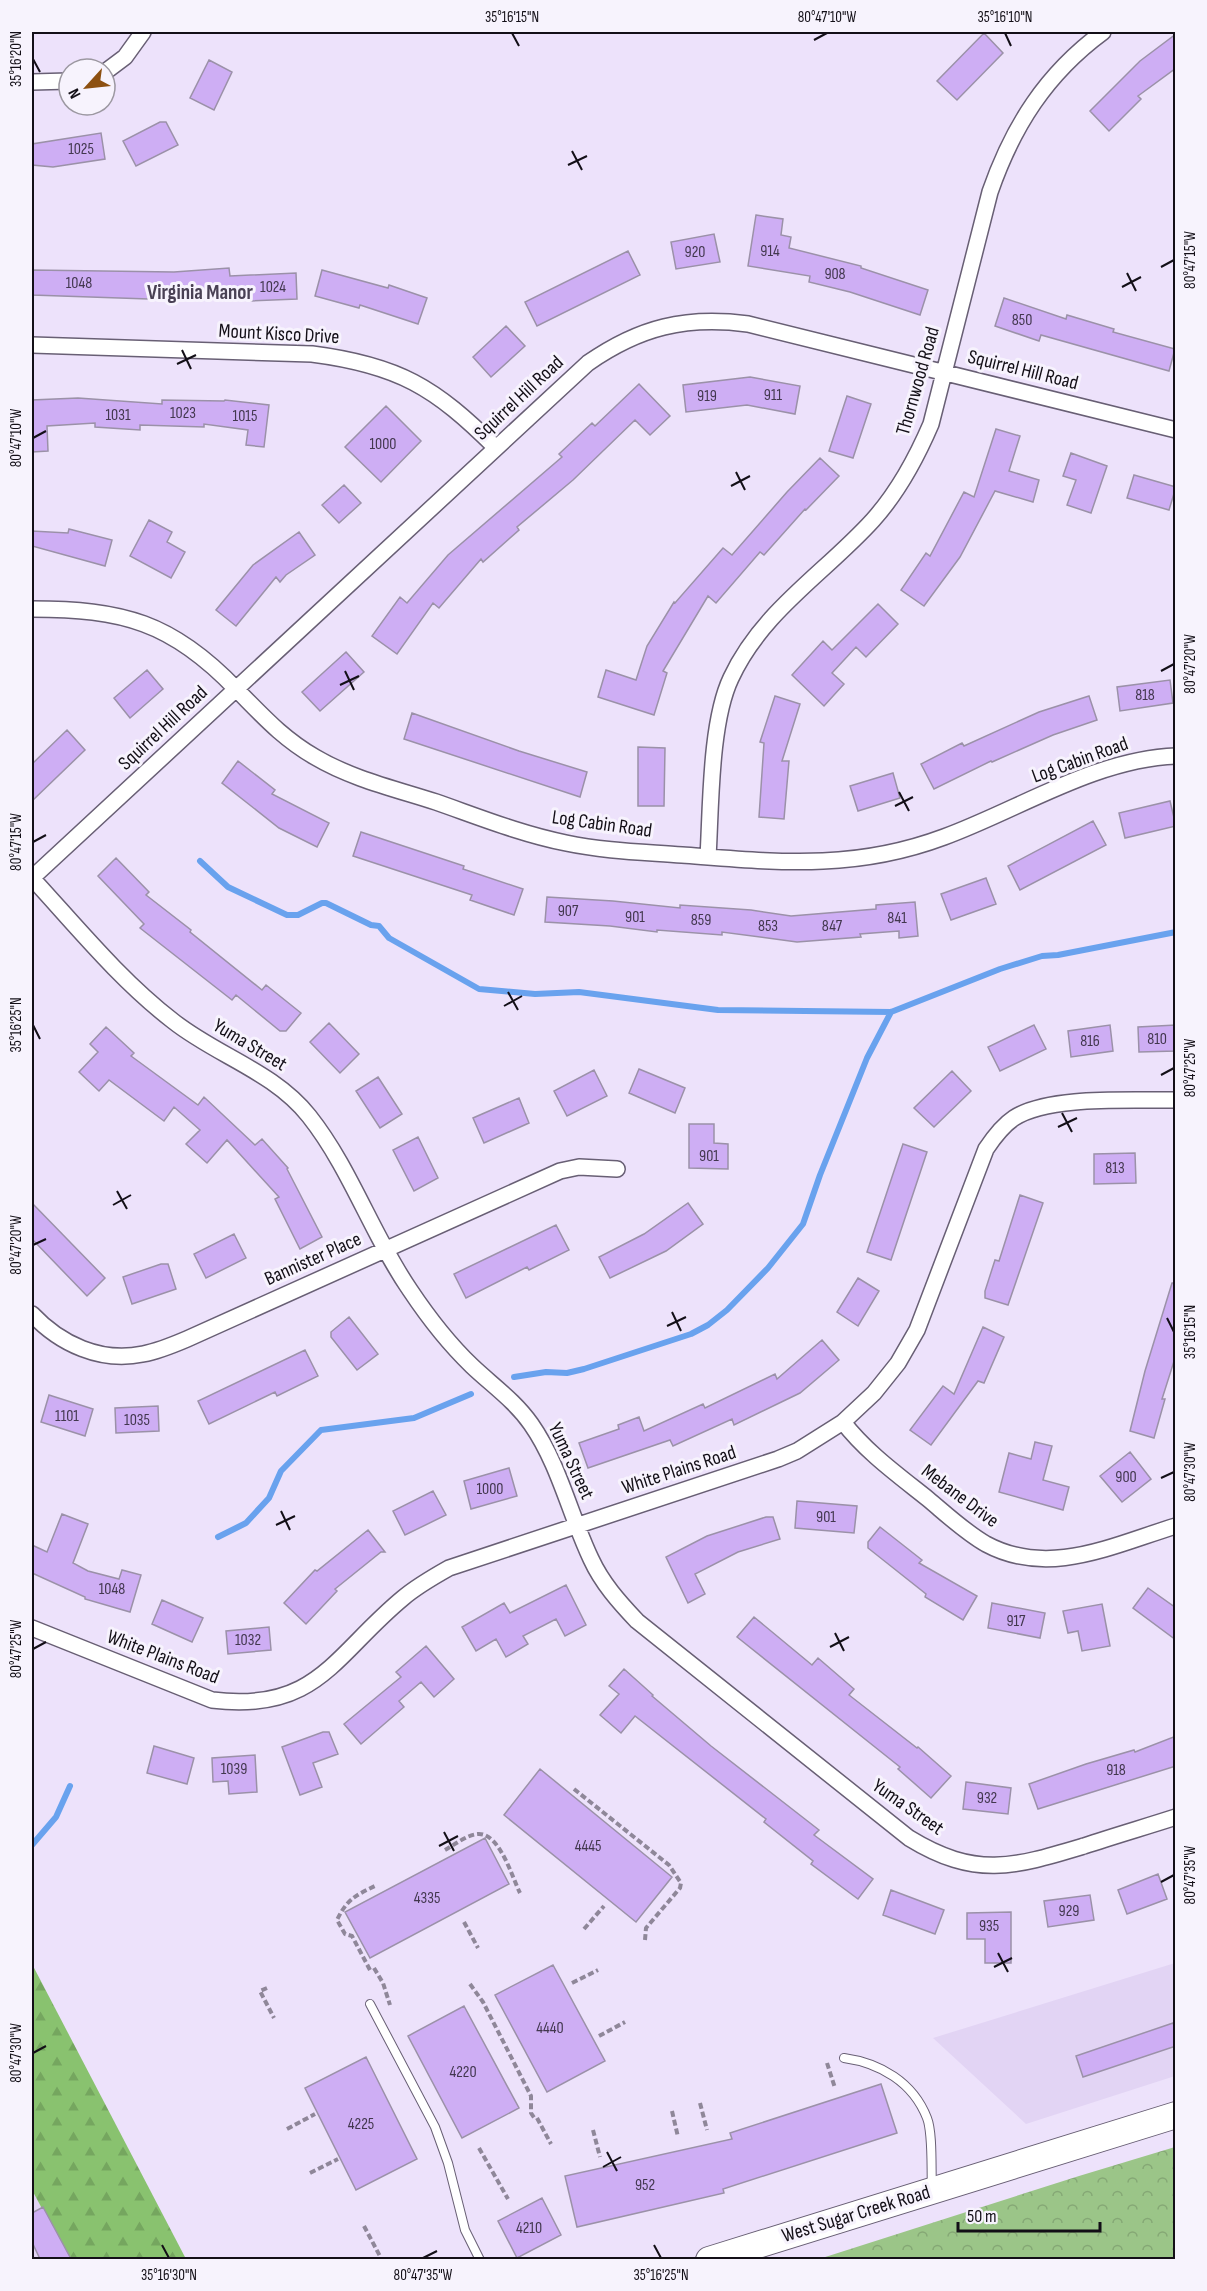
<svg xmlns="http://www.w3.org/2000/svg" width="1207" height="2291" font-family="'Sofia Sans Condensed',sans-serif">
<style>
.built{fill:#e2d4f4}
.forest{fill:url(#forest-firs)}
.park{fill:url(#park-crowns)}
.lines{fill:none;stroke-linecap:round;stroke-linejoin:round}
.stream{stroke:#69a2ee;stroke-width:6}
.building{fill:#ceaef4;stroke:#9b91a8;stroke-width:1.5}
.service-casing{stroke:#685f74;stroke-width:10}
.minor-casing{stroke:#685f74;stroke-width:18}
.primary-casing{stroke:#685f74;stroke-width:28}
.path{stroke:#8f8799;stroke-width:4;stroke-dasharray:6 3;stroke-linecap:butt}
.service{stroke:#fff;stroke-width:8}
.minor{stroke:#fff;stroke-width:15}
.primary{stroke:#fff;stroke-width:26}
.ticks{fill:none;stroke:#130f17;stroke-width:2}
.labels{text-anchor:middle;dominant-baseline:central;stroke-width:6;stroke-linejoin:round;paint-order:stroke}
.number-label{font-size:16px;fill:#42374e}
.street-label{font-size:20px;fill:#130f17;stroke:#f7f3fd}
.neighbourhood-label{font-size:21px;font-weight:bold;fill:#494054;stroke:#f7f3fd}
.neatline{fill:none;stroke:#130f17;stroke-width:2}
.ticks-label{font-size:15px;text-anchor:middle;fill:#130f17}
</style>
<defs>
<pattern id="forest-firs" width="22" height="20" patternUnits="userSpaceOnUse" patternTransform="scale(1.5)"><rect width="22" height="20" fill="#89c26f"/><path d="M5 1l3.5 6h-7zM16 11l3.5 6h-7z" fill="#75a65f"/></pattern>
<pattern id="park-crowns" width="20" height="18" patternUnits="userSpaceOnUse" patternTransform="scale(1.5)"><rect width="20" height="18" fill="#9bc588"/><path d="M2 6a3 3 0 1 1 6 0M12 15a3 3 0 1 1 6 0" fill="none" stroke="#85a875"/></pattern>
</defs>
<rect width="100%" height="100%" fill="#ede2fb"/>
<path class="built" d="M1175,1963V2076L1026,2124L933,2038Z
M32,2190L69,2259H32Z"/>
<path class="forest" d="M32,1964L186,2259H69L32,2190Z"/>
<path class="park" d="M1175,2147V2259H819L1079,2176Z"/>
<g class="lines">
<path class="stream" d="M200,861L228,887L287,915H298L322,903H326L371,925L379,926L389,938L479,989L535,994L579,992L718,1010L891,1012L1000,969L1042,956L1058,955L1176,932
M514,1377L546,1372L567,1373L584,1369L691,1334L708,1325L727,1310L768,1268L803,1224L820,1175L867,1058L891,1012
M218,1537L246,1523L269,1498L281,1471L321,1430L414,1418L471,1394
M32,1845L56,1817L70,1786"/>
</g>
<path class="building" d="M984,33L1003,53L957,100L937,81Z
M1176,34V68L1138,96L1141,99L1109,131L1090,111L1140,61Z
M209,60L232,72L214,110L190,98Z
M160,122H166L178,145L136,166L123,141Z
M101,133L105,159L53,167L32,165V144Z
M756,215L783,219L781,235L791,237L789,248L861,266V268L928,290L920,315L850,292L809,282L810,276L748,266Z
M714,234L720,262L676,269L671,242Z
M628,251L640,275L537,326L525,302Z
M229,268L230,276L296,273L297,299L251,301V294L178,300L32,295V270L174,272Z
M322,270L388,288L389,285L427,298L418,324L360,305L359,308L315,296Z
M1004,298L1066,319L1067,315L1114,329L1113,332L1175,349L1169,371L1041,335L1039,341L995,326Z
M506,326L525,346L491,377L473,357Z
M750,377L800,386L795,414L747,405L686,412L683,385Z
M639,384L670,416L650,435L635,420L573,480L517,527L519,530L483,562L481,559L439,608L433,603L397,654L372,636L400,597L407,603L448,555L562,457L559,454L592,423L595,426Z
M847,396L871,404L853,458L829,451Z
M78,398L162,404V400L224,401L225,400L269,405L264,447L246,445L248,430L204,424V427L140,425V430L95,427V423L47,426L48,451L32,452V400Z
M386,406L421,441L381,482L345,447Z
M996,429L1020,436L1009,471L1039,480L1033,502L995,491L960,557L924,606L901,590L926,553L930,556L964,492L974,497Z
M1071,453L1107,466L1091,513L1067,505L1076,480L1063,476Z
M820,458L839,476L806,510L805,509L764,555L760,552L716,603L708,596L663,671L667,673L654,715L598,697L606,670L636,680L647,646L674,602L675,603L723,548L732,555L787,492Z
M1134,475L1176,487L1169,510L1127,498Z
M344,485L361,503L339,523L322,505Z
M149,520L172,532L167,542L185,552L171,578L130,556Z
M69,529L112,540L105,566L32,546V531L68,533Z
M299,532L315,555L286,575L280,582L276,577L236,626L216,610L253,565Z
M878,604L898,624L866,657L856,647L832,673L844,684L824,706L792,675L823,641L832,650Z
M346,652L364,672L320,711L302,692Z
M147,670L163,689L130,718L114,698Z
M1170,680L1173,703L1120,711L1117,687Z
M775,696L800,704L782,761H789L784,819L759,817L764,743L760,742Z
M1089,696L1097,720L1053,735L992,762L991,761L934,789L921,764L962,743L964,746L1039,712Z
M412,713L519,751L587,772L580,797L404,739Z
M67,730L85,750L32,801V764Z
M638,747L665,748L664,806H638Z
M238,761L275,790L272,794L329,823L317,847L279,828L222,783Z
M893,773L900,798L858,811L850,786Z
M1170,801L1176,826L1125,838L1119,813Z
M1093,821L1106,845L1020,890L1008,866Z
M361,832L464,866L463,869L523,889L514,915L470,900L472,895L353,856Z
M116,858L149,892L146,895L191,930L190,932L262,990L266,985L301,1013L286,1031H280L236,995L232,1000L140,928L144,924L98,876Z
M986,878L996,904L951,920L941,894Z
M547,897L613,901L680,908V905L751,910L791,916L876,909V905L915,902L918,936L899,938V931L860,934L861,937L797,942L722,932V935L657,930V932L610,926L545,922Z
M329,1023L359,1054L340,1073L310,1042Z
M1034,1025L1046,1049L1000,1071L988,1047Z
M1110,1025L1113,1051L1071,1057L1068,1031Z
M1176,1025V1051L1139,1052L1138,1027Z
M106,1027L134,1053L131,1056L198,1105L204,1097L255,1145L262,1139L288,1168L287,1169L322,1237L300,1249L275,1199L279,1197L227,1140L207,1163L186,1144L200,1130L174,1107L164,1121L109,1080L99,1091L79,1072L98,1052L90,1044Z
M639,1069L685,1088L675,1113L629,1093Z
M594,1070L607,1096L567,1116L554,1091Z
M952,1071L971,1091L934,1127L914,1108Z
M378,1077L402,1114L380,1128L356,1091Z
M519,1098L529,1123L484,1143L473,1118Z
M689,1124H714V1143L728,1144V1169L689,1168Z
M418,1137L438,1178L414,1191L393,1150Z
M903,1144L927,1152L891,1260L867,1252Z
M1135,1153L1136,1183L1094,1184V1154Z
M1020,1195L1043,1203L1008,1305L985,1298V1291L995,1260L999,1261Z
M32,1203L105,1278L87,1296L32,1239Z
M688,1203L703,1224L666,1251L610,1278L599,1257L644,1234Z
M556,1225L569,1250L529,1270L527,1267L466,1298L454,1274Z
M234,1234L246,1258L206,1278L194,1254Z
M161,1264H168L176,1289L132,1304L123,1277Z
M858,1278L879,1291L858,1326L837,1312Z
M1172,1283H1176V1355L1162,1399H1165L1154,1438L1130,1431L1145,1371Z
M349,1317L378,1354L357,1370L331,1337V1332Z
M983,1327L1004,1337L984,1383L978,1381L931,1445L910,1430L943,1386L954,1394Z
M822,1340L839,1360L800,1393L734,1425L732,1419L673,1446L670,1440L588,1468L579,1443L619,1429L618,1425L639,1417L644,1431L703,1404L705,1408L775,1374L777,1379Z
M305,1350L318,1376L277,1396L275,1392L209,1424L198,1401Z
M49,1395L93,1409L85,1436L41,1422Z
M158,1406L159,1431L116,1433L115,1408Z
M1035,1442L1052,1446L1043,1480L1069,1487L1063,1510L999,1492L1009,1453L1031,1459Z
M1130,1452L1151,1479L1122,1502L1100,1476Z
M509,1468L517,1496L471,1509L464,1481Z
M433,1491L446,1515L405,1535L393,1511Z
M797,1501L857,1506L854,1533L795,1528Z
M62,1514L88,1524L73,1563L88,1571L119,1579L122,1570L141,1575L130,1612L85,1599V1597L32,1573V1545L47,1552Z
M766,1517H773L780,1539L738,1552L695,1574L705,1594L688,1603L666,1557L707,1536Z
M880,1527L922,1560L919,1563L977,1596L963,1620L925,1597L926,1594L868,1548V1542Z
M368,1530L385,1552H381L335,1589L337,1591L306,1624L284,1603L315,1570L317,1571Z
M566,1585L586,1625L565,1636L556,1619L523,1636L528,1644L506,1657L496,1639L476,1651L462,1627L504,1603L510,1613Z
M1148,1588L1176,1608V1640L1133,1608Z
M162,1600L203,1618L192,1642L152,1624Z
M992,1603L1045,1613L1040,1638L988,1628Z
M1102,1604L1110,1646L1082,1651L1078,1631L1068,1633L1063,1611Z
M754,1617L812,1665L818,1658L854,1689L849,1695L917,1748L918,1747L951,1776L931,1798L898,1769L900,1767L737,1637Z
M269,1627L271,1650L228,1654L226,1631Z
M426,1646L454,1679L434,1697L421,1682L399,1701L404,1707L361,1744L344,1724L401,1677L396,1672Z
M624,1669L653,1695L652,1696L711,1746L819,1830L814,1835L873,1879L858,1899L811,1864L813,1861L764,1822L766,1819L635,1716L621,1733L600,1715L619,1694L609,1686Z
M323,1732H329L338,1754L313,1763L322,1787L300,1795L282,1747Z
M1176,1736V1766L1038,1809L1029,1784L1086,1764L1134,1750L1135,1752Z
M154,1746L194,1758L187,1784L147,1773Z
M255,1755L257,1792L229,1794L228,1781L213,1782L212,1758Z
M540,1769L672,1877L636,1922L504,1815Z
M966,1782L1011,1788L1008,1814L963,1809Z
M485,1838L509,1884L370,1958L345,1912Z
M1158,1874L1167,1899L1127,1914L1118,1890Z
M891,1890L944,1910L935,1934L883,1915Z
M1090,1895L1094,1920L1048,1927L1044,1901Z
M1011,1912V1963H985V1939H967V1913Z
M553,1965L605,2061L547,2092L495,1995Z
M464,2006L519,2108L462,2138L408,2036Z
M1173,2023L1176,2032V2046L1083,2077L1076,2056Z
M366,2057L417,2159L356,2190L305,2088Z
M881,2084L897,2133L723,2189L724,2193L577,2227L565,2176L732,2139L730,2133Z
M542,2198L561,2235L517,2258L498,2221Z
M43,2207L71,2259H40L32,2242V2213Z"/>
<g class="lines">
<defs>
<path id="service" d="M370,2004L435,2127L448,2163L465,2230L480,2260
M844,2058C880,2063 913,2082 927,2118C933,2133 931,2170 932,2188"/>
<path id="minor" d="M105,72L125,57L143,32
M32,82L69,81
M32,345L312,354C398,365 435,387 496,448
M32,609C122,609 172,622 236,689C262,715 282,738 315,757C352,779 396,789 436,802C479,817 521,834 566,843C604,851 643,852 682,855C776,862 853,871 944,837C1018,810 1095,759 1176,756
M708,857C711,807 710,722 731,678C762,611 825,573 873,520C899,491 916,459 931,424L990,192C1013,126 1046,74 1103,32
M32,878C77,927 120,980 173,1021C217,1056 273,1071 309,1116C351,1169 372,1235 410,1290C428,1317 448,1343 472,1366C492,1385 515,1401 531,1424C559,1464 570,1515 591,1559C602,1583 619,1602 637,1621L909,1838C976,1879 1014,1867 1084,1846C1114,1836 1145,1827 1176,1817
M32,878L588,363C640,327 685,316 748,324L1176,430
M32,1314C60,1344 101,1363 143,1354C159,1351 173,1345 187,1339L560,1171L579,1167L617,1169
M843,1422C866,1452 898,1475 928,1499C946,1514 965,1532 986,1544C1049,1578 1113,1545 1176,1526
M32,1628L212,1700C317,1713 334,1655 403,1598C417,1586 433,1577 449,1568L778,1459L797,1451L843,1422L874,1393L898,1363L917,1330L986,1149C994,1137 1002,1126 1014,1118C1049,1095 1133,1101 1176,1100"/>
<path id="primary" d="M709,2260L1176,2115"/>
</defs>
<use href="#service" class="service-casing"/>
<use href="#minor" class="minor-casing"/>
<use href="#primary" class="primary-casing"/>
<path class="path" d="M574,1789L669,1865L681,1883L680,1888L646,1928L645,1940
M445,1850C454,1845 468,1834 479,1834C500,1834 512,1877 520,1893
M464,1922L478,1948
M584,1929L604,1906
M374,1968L383,1983L390,2005
M370,1970L352,1936L345,1934L337,1920C347,1899 356,1895 377,1885
M572,1983L598,1970
M470,1984L483,2002L531,2096V2113L535,2119
M267,1988L260,1991L274,2018
M599,2036L625,2022
M827,2063L835,2088
M700,2103L707,2130
M672,2111L678,2137
M537,2118L551,2144
M287,2129L315,2114
M593,2130L600,2157
M479,2148L508,2199
M310,2173L338,2159
M364,2226L382,2260"/>
<use href="#service" class="service"/>
<use href="#minor" class="minor"/>
<use href="#primary" class="primary"/>
</g>
<path class="ticks" d="M512,33L519,46M1005,33L1011,46M814,40L827,33M33,59L40,72M572,151L582,170M568,165L587,156M1161,267L1174,260M1127,273L1136,291M1122,287L1141,277M182,350L191,369M177,364L196,355M33,438L46,431M736,472L745,490M731,486L750,476M345,671L354,690M1161,671L1174,664M340,685L359,676M899,792L909,811M895,806L913,797M33,842L46,835M508,992L518,1010M504,1006L522,996M33,1025L40,1039M1161,1075L1174,1068M1062,1113L1072,1132M1058,1127L1077,1118M117,1191L127,1209M113,1205L131,1195M33,1245L46,1239M672,1312L681,1331M1167,1318L1174,1332M667,1326L686,1317M1161,1478L1174,1472M281,1511L290,1530M276,1525L295,1516M835,1633L844,1651M830,1647L849,1637M33,1649L46,1642M444,1832L454,1851M439,1846L458,1836M1161,1882L1174,1875M998,1953L1008,1972M994,1967L1012,1958M33,2053L46,2046M607,2152L617,2171M603,2167L621,2157M162,2245L169,2258M654,2245L661,2258M423,2258L437,2251"/>
<g class="labels">
<g class="number-label">
<text x="81" y="149">1025</text>
<text x="770" y="251">914</text>
<text x="695" y="252">920</text>
<text x="835" y="274">908</text>
<text x="79" y="283">1048</text>
<text x="273" y="287">1024</text>
<text x="1022" y="320">850</text>
<text x="773" y="395">911</text>
<text x="707" y="396">919</text>
<text x="183" y="413">1023</text>
<text x="118" y="415">1031</text>
<text x="245" y="416">1015</text>
<text x="383" y="444">1000</text>
<text x="1145" y="695">818</text>
<text x="568" y="911">907</text>
<text x="635" y="917">901</text>
<text x="897" y="918">841</text>
<text x="701" y="920">859</text>
<text x="768" y="926">853</text>
<text x="832" y="926">847</text>
<text x="1157" y="1039">810</text>
<text x="1090" y="1041">816</text>
<text x="709" y="1156">901</text>
<text x="1115" y="1168">813</text>
<text x="67" y="1416">1101</text>
<text x="137" y="1420">1035</text>
<text x="1126" y="1477">900</text>
<text x="490" y="1489">1000</text>
<text x="826" y="1517">901</text>
<text x="112" y="1589">1048</text>
<text x="1016" y="1621">917</text>
<text x="248" y="1640">1032</text>
<text x="234" y="1769">1039</text>
<text x="1116" y="1770">918</text>
<text x="987" y="1798">932</text>
<text x="588" y="1846">4445</text>
<text x="427" y="1898">4335</text>
<text x="1069" y="1911">929</text>
<text x="989" y="1926">935</text>
<text x="550" y="2028">4440</text>
<text x="463" y="2072">4220</text>
<text x="361" y="2124">4225</text>
<text x="645" y="2185">952</text>
<text x="529" y="2228">4210</text>
</g>
<g class="street-label">
<text transform="translate(279 334) rotate(3)">Mount Kisco Drive</text>
<text transform="translate(1023 370) rotate(14)">Squirrel Hill Road</text>
<text transform="translate(918 381) rotate(-74)">Thornwood Road</text>
<text transform="translate(519 398) rotate(-43)">Squirrel Hill Road</text>
<text transform="translate(163 728) rotate(-43)">Squirrel Hill Road</text>
<text transform="translate(1080 760) rotate(-20)">Log Cabin Road</text>
<text transform="translate(602 824) rotate(8)">Log Cabin Road</text>
<text transform="translate(250 1045) rotate(31)">Yuma Street</text>
<text transform="translate(313 1259) rotate(-24)">Bannister Place</text>
<text transform="translate(571 1461) rotate(65)">Yuma Street</text>
<text transform="translate(679 1470) rotate(-18)">White Plains Road</text>
<text transform="translate(960 1496) rotate(37)">Mebane Drive</text>
<text transform="translate(163 1657) rotate(21)">White Plains Road</text>
<text transform="translate(908 1807) rotate(35)">Yuma Street</text>
<text transform="translate(856 2214) rotate(-17)">West Sugar Creek Road</text>
</g>
<g class="neighbourhood-label">
<text x="200" y="292">Virginia Manor</text>
</g>
</g>
<rect width="1207" height="2291" fill="none" stroke="#f7f3fd" stroke-width="66"/>
<g transform="translate(87 87) rotate(243)"><circle r="28" fill="#f7f3fd" stroke="#9c98a1" stroke-width="1.5"/>
<path d="M0-4.5L10 22L0 15L-10 22Z" fill="#8d5011"/>
<text y="-9" font-size="16" font-weight="bold" text-anchor="middle" fill="#130f17">N</text>
</g>
<path d="M958 2222v9h142v-9" fill="none" stroke="#130f17" stroke-width="3"/>
<text x="967" y="2222" font-size="18" fill="#130f17" stroke="#f7f3fd" stroke-width="4.5" paint-order="stroke">50 m</text>
<rect x="33" y="33" width="1141" height="2225" class="neatline"/>
<g class="ticks-label">
<text x="512" y="22">35°16'15"N</text>
<text x="827" y="22">80°47'10"W</text>
<text x="1005" y="22">35°16'10"N</text>
<text transform="translate(16 59) rotate(-90)" y="5">35°16'20"N</text>
<text transform="translate(1190 260) rotate(-90)" y="5">80°47'15"W</text>
<text transform="translate(16 438) rotate(-90)" y="5">80°47'10"W</text>
<text transform="translate(1190 664) rotate(-90)" y="5">80°47'20"W</text>
<text transform="translate(16 842) rotate(-90)" y="5">80°47'15"W</text>
<text transform="translate(16 1025) rotate(-90)" y="5">35°16'25"N</text>
<text transform="translate(1190 1068) rotate(-90)" y="5">80°47'25"W</text>
<text transform="translate(16 1245) rotate(-90)" y="5">80°47'20"W</text>
<text transform="translate(1190 1332) rotate(-90)" y="5">35°16'15"N</text>
<text transform="translate(1190 1472) rotate(-90)" y="5">80°47'30"W</text>
<text transform="translate(16 1649) rotate(-90)" y="5">80°47'25"W</text>
<text transform="translate(1190 1875) rotate(-90)" y="5">80°47'35"W</text>
<text transform="translate(16 2053) rotate(-90)" y="5">80°47'30"W</text>
<text x="169" y="2280">35°16'30"N</text>
<text x="423" y="2280">80°47'35"W</text>
<text x="661" y="2280">35°16'25"N</text>
</g>
</svg>
